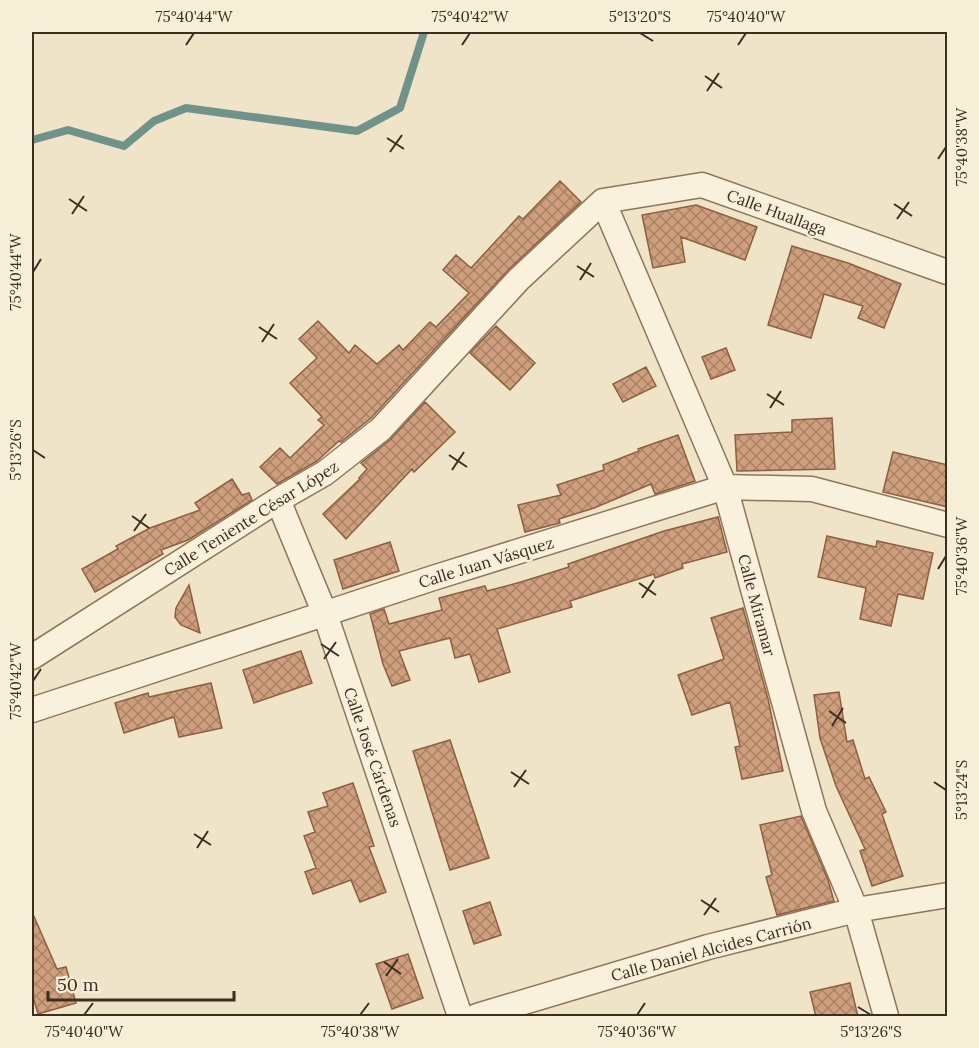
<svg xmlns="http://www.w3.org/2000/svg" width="979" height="1048" font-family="Lora,serif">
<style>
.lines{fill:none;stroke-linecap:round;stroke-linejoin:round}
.stream{stroke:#6f938a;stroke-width:8}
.building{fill:url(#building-cross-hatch);stroke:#8d5f41;stroke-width:1.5}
.minor-casing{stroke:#8d765c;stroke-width:27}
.minor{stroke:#faf1dc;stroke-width:24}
.ticks{fill:none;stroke:#3d2e20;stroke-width:2}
.labels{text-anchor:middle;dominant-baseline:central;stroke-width:5;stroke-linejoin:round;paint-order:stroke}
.street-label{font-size:16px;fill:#3d2e20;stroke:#f7eed8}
.neatline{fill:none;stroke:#3d2e20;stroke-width:2}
.ticks-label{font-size:15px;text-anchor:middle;fill:#3d2e20}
</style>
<defs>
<pattern id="building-cross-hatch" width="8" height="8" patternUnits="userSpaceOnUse" patternTransform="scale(1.5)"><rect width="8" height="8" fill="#cf9f7d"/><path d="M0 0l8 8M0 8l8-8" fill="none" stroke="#a98266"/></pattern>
</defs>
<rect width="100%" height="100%" fill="#f0e4c8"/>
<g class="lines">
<path class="stream" d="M32,140L68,130L124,146L154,121L186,108L357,131L400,108L424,32"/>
</g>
<path class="building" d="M560,181L581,202L509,269L371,418L341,442L339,441L317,461L277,484L260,467L280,448L290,458L324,425L318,420L322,417L290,383L317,358L299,339L318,321L349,353L355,345L377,364L399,345L403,350L430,322L436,327L469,293L443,270L456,255L471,268L519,216L523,219Z
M696,205L757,227L745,260L681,237L685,262L653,268L642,215Z
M792,246L848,263L901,284L884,328L858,318L863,306L824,294L811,338L768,325Z
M496,326L535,363L510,390L470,353Z
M726,348L735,370L711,379L702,357Z
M646,367L656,386L623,402L613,384Z
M425,402L455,432L414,472L412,469L346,539L323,514L360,479L359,478L367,469L361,463L391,439Z
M832,418L835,469L737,471L735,435L792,432V420Z
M678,435L695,481L655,494L651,484L594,508L559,519L560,523L525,532L518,505L561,495L557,485L604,470L603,465L639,451L638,449Z
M893,452L948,465V507L883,492Z
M232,479L242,495L249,493L252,500L188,540L161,550L163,554L95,592L82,569L118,549L116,546L150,528L200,510L195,503Z
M718,517L727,552L682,564L683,568L655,578L654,574L570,601L572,607L497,629L510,672L479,682L470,654L455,658L450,638L399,651L410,680L392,686L383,664L370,614L384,609L389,624L442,610L439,598L485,586L487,591L521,582L569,567L568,564L664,531Z
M827,536L876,547L877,541L933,553L923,599L898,594L891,626L860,619L866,588L818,577Z
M390,542L399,571L343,589L334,560Z
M189,585L200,633L181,625L175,617L176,608Z
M743,608L768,699L783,771L742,779L735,747L740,746L730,702L692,715L678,675L724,659L711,618Z
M301,651L312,683L254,703L243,670Z
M211,683L222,728L179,737L174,717L124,733L115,703L148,693L149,697Z
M839,692L847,742L853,740L865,779L869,777L886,812L882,814L903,876L872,886L860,851L865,849L836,786L820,738L814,695Z
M450,740L489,858L450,870L413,751Z
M353,783L374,846L369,847L386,892L360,902L351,880L313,894L305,872L316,868L304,836L315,832L308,812L328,806L323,793Z
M801,816L828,880L834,901L777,915L766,877L772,875L760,825Z
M490,902L501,935L474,944L463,911Z
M32,912L57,969L66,967L76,1003L38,1014L32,993Z
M408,954L423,998L392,1009L376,964Z
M850,983L858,1017H816L810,992Z"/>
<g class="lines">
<defs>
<path id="minor" d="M603,201L725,487L814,811L856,910L886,1016
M603,201L702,185L947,272
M278,500L325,614L460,1016
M32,657L278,500L325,473L381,429L519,279L603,201
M32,710L433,578L725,487L812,489L948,525
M477,1016L708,947L856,910L948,895"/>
</defs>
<use href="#minor" class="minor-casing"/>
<use href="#minor" class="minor"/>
</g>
<path class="ticks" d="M640,33L653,41M186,45L194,33M462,45L470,33M738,45L746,33M705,76L722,88M707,91L719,73M387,138L404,149M390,152L402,135M938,159L946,147M69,199L87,211M894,204L912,216M72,214L84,196M897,219L909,202M577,266L594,277M33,272L41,259M580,280L591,263M259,327L277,339M262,342L274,324M767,394L784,405M770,408L781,391M33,450L45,458M449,455L467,467M452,470L464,452M132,516L149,528M134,531L146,514M938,569L946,556M639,583L656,595M642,598L654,580M321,644L339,656M324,659L336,642M33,681L41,669M829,711L846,723M832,726L843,708M511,772L529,784M934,782L946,790M514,787L526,770M194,834L211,845M197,848L208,831M701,900L719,912M704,915L716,898M384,962L401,974M386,976L398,959M858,1007L871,1015M84,1015L93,1003M360,1015L369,1003M637,1015L645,1003"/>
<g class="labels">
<g class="street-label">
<text transform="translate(777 212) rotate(20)">Calle Huallaga</text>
<text transform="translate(251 518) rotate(-32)">Calle Teniente César López</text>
<text transform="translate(486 562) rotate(-17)">Calle Juan Vásquez</text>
<text transform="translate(757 605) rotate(75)">Calle Miramar</text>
<text transform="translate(373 757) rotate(71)">Calle José Cárdenas</text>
<text transform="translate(711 949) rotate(-15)">Calle Daniel Alcides Carrión</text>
</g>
</g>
<rect width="979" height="1048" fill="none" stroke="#f7eed8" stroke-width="66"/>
<path d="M48 991v9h186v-9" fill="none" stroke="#3d2e20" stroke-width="3"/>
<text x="57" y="991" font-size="18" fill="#3d2e20" stroke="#f7eed8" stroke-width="4.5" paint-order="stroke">50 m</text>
<rect x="33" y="33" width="913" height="982" class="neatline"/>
<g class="ticks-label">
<text x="194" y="22">75°40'44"W</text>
<text x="470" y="22">75°40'42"W</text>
<text x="640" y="22">5°13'20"S</text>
<text x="746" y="22">75°40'40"W</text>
<text transform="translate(962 147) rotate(-90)" y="5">75°40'38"W</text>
<text transform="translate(16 272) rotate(-90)" y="5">75°40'44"W</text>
<text transform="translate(16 450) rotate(-90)" y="5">5°13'26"S</text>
<text transform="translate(962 556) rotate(-90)" y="5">75°40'36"W</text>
<text transform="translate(16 681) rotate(-90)" y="5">75°40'42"W</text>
<text transform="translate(962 790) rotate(-90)" y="5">5°13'24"S</text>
<text x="84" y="1037">75°40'40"W</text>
<text x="360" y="1037">75°40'38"W</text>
<text x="637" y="1037">75°40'36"W</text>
<text x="871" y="1037">5°13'26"S</text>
</g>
</svg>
